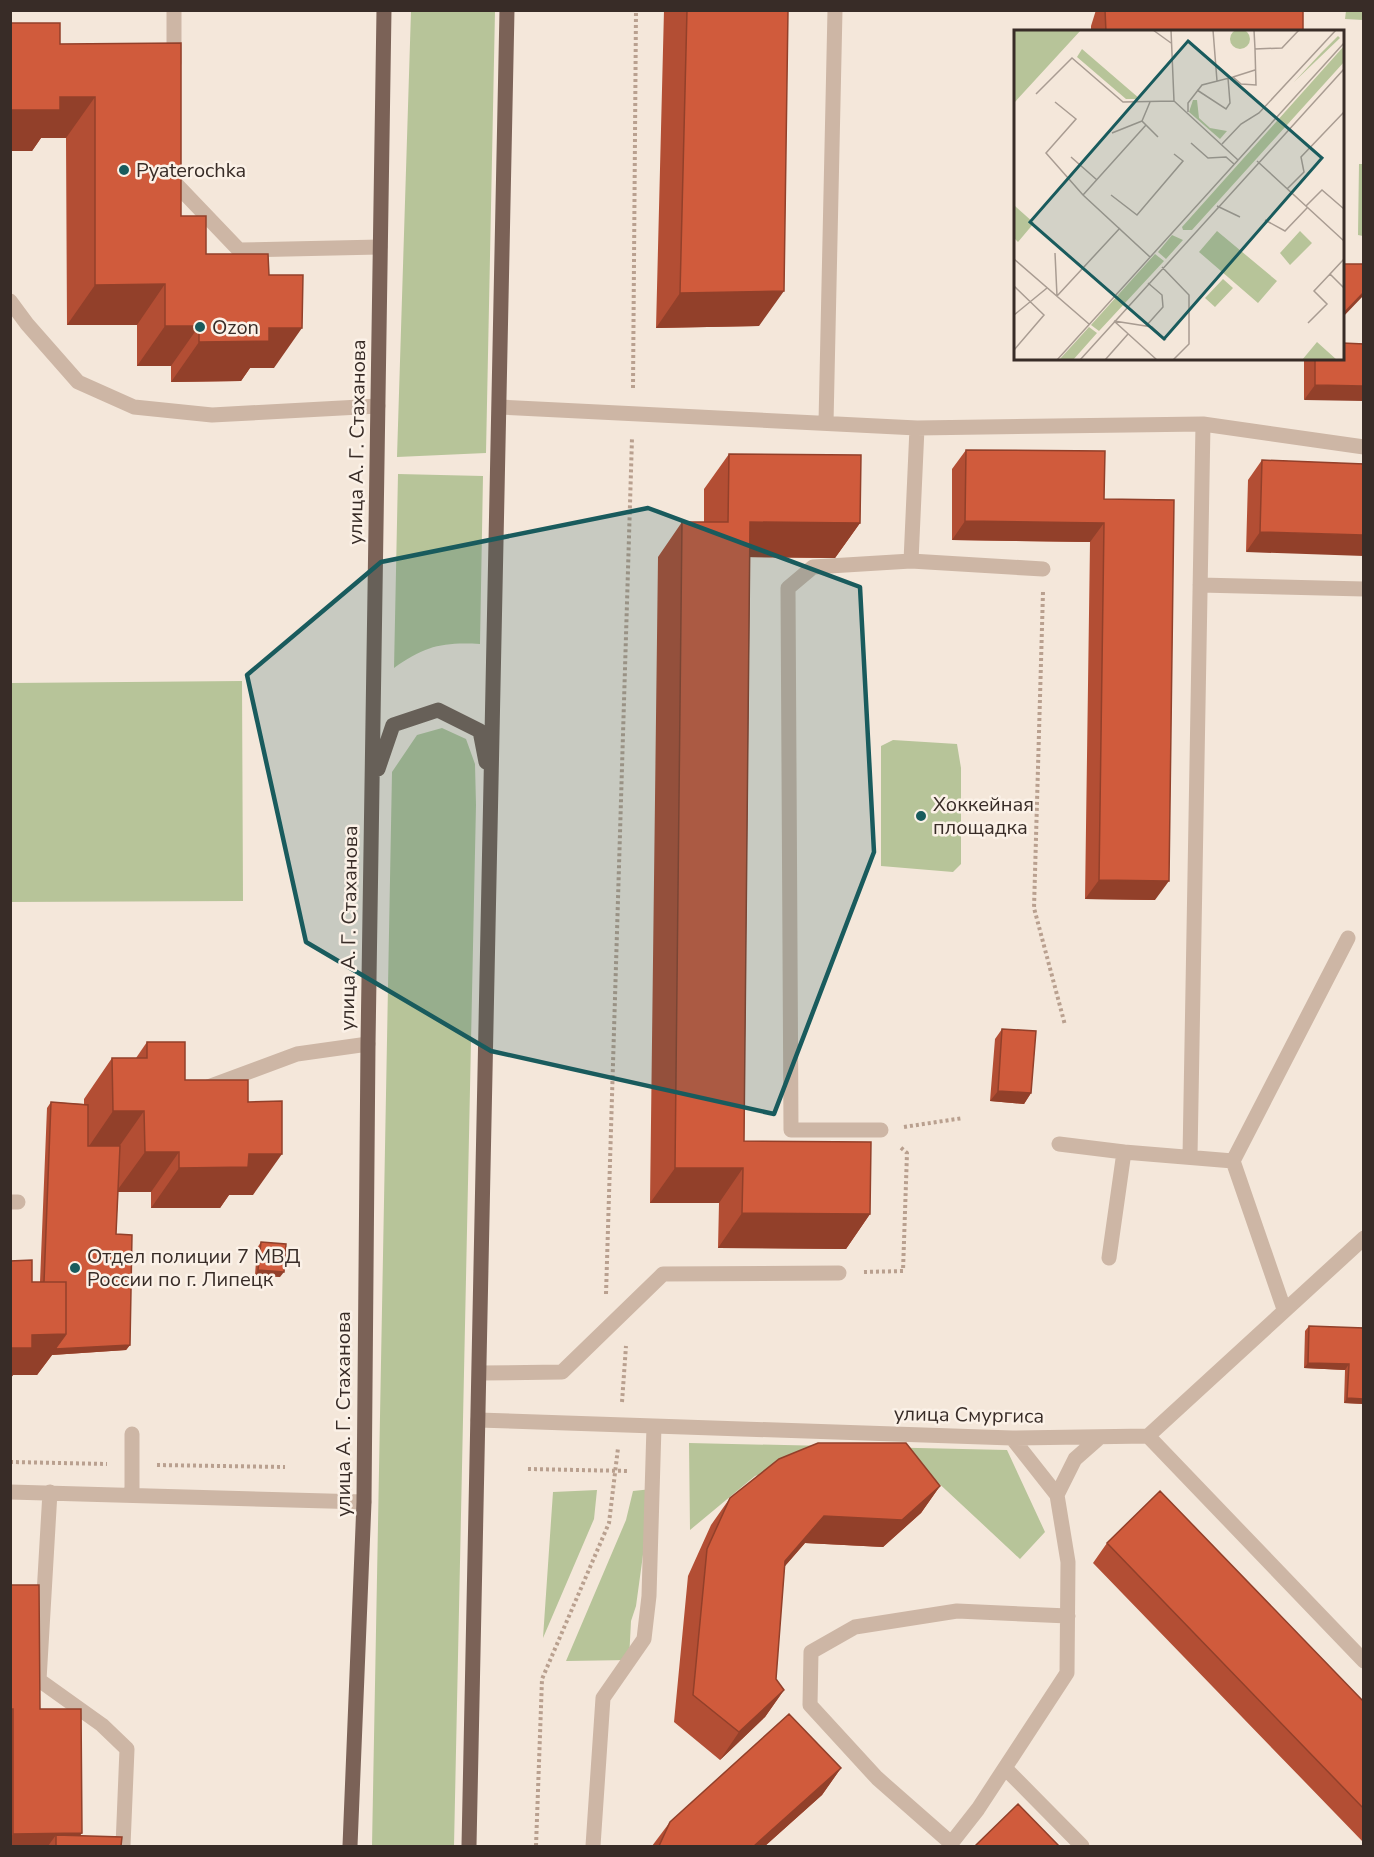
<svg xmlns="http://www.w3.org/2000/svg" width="1374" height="1857" font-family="'Nunito Sans',sans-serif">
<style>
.green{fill:#b7c499}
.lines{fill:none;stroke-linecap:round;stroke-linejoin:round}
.path{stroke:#b9a08f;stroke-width:4;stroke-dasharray:3 3;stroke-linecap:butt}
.minor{stroke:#cdb6a5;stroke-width:15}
.major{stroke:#7b6257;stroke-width:15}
.wall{fill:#b34e34}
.shaded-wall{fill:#92402a}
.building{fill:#d05b3c;stroke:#92402a;stroke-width:1.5}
.marked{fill:#195b5d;fill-opacity:0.2;stroke:#195b5d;stroke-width:4.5;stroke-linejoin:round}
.poi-dot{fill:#195b5d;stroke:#fbf1e7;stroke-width:2}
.labels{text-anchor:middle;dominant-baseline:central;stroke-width:5;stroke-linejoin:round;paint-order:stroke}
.poi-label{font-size:20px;fill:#382c27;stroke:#fbf1e7;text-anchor:start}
.street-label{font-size:20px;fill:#382c27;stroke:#fbf1e7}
.inset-road{fill:none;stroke:#a99c92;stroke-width:1.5}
.view{fill:#195b5d;fill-opacity:0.15;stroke:#195b5d;stroke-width:3}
.inset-edge{fill:none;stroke:#382c27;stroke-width:3}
</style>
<rect width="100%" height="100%" fill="#f4e7da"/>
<path class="green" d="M411,11H495L486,453L397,457Z
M1346,11H1363V20L1345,19Z
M1359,164H1363V236L1358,235Z
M398,474L483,476L480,644C442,642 425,646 394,668Z
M242,681L243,901L11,902V683Z
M442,728L466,739L475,764L476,805L454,1846H372L392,772L417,735Z
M893,740L957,744L961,768V864L953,872L881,866V746Z
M689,1443L1007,1450L1045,1532L1020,1559L917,1463L807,1459L755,1476L690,1530Z
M652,1489L636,1606L631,1621L629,1660L566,1661L626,1520L633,1491Z
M597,1490L594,1519L543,1638L553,1492Z"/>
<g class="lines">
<path class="path" d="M633,388L636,10
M1043,592L1034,908L1065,1025
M904,1127L963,1118
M864,1272L903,1271L907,1153L900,1147
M606,1294L632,438
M622,1402L626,1346
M10,1462L107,1464
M157,1465L285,1467
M528,1469L628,1471
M536,1846L542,1679L609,1523L618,1448"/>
<path class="minor" d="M174,10V63
M174,174V182L239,250L380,247
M10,301L27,324L78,382L134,407L212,415L378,406
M500,407L917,428L1203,424L1364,447
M826,423L835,10
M911,561L917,428
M1200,585L1364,589
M208,1087L297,1054L368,1044
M881,1130H791L788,588L813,567L911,561L1043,569
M1059,1144L1124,1152L1233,1161L1284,1309
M1190,1157L1203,424
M1233,1161L1348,938
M10,1202H18
M1109,1258L1124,1152
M480,1373L562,1372L663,1274L839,1273
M478,1420L1012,1438L1148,1436L1364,1661
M132,1434V1494
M1148,1436L1364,1238
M10,1492L364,1502
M50,1492L39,1680L102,1725L127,1749L123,1846
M1057,1495L1075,1459L1100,1437
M1005,1768L1082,1846
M952,1844L877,1778L810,1705L811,1652L855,1627L957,1611L1068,1616
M593,1846L603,1698L644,1639L649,1596L654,1426
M949,1846L978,1809L1067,1673L1068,1562L1057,1495L1012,1438"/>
<path class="major" d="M378,769L393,725L438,710L480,731L486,762
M350,1846L364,1502L368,1044L384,10
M469,1846L507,10"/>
</g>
<path class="wall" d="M664,10H788L759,326L656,328Z
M1096,10H1303V32H1091V26Z
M10,23L60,44L181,216L206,254L269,275L274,368H250L241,381L171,382V366H137V325H67L66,138H41L32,151H10Z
M1364,344L1304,400V358H1342Z
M966,450L1104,499L1155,900L1085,899L1090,542L952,540V469Z
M729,454L860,523L835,558L750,557L744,1141L870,1214L846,1249L718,1248L719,1203H650L658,557L682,522H704V489Z
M1262,460L1364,464L1246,552L1248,480Z
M1002,1029L1031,1093L1024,1104L990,1101L995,1039Z
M147,1042L185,1080L248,1102L253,1195H229L220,1208H151V1192H118L116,1234L130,1345L126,1350L52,1355L37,1375H13L10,1379V1261L32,1282H40L47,1108L51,1102L84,1104V1099L112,1058H136Z
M261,1242L280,1277L255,1275L257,1248Z
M1309,1326L1364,1328V1404L1344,1403L1345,1370L1304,1368L1305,1331Z
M940,1486L921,1513L883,1547L805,1543L784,1567L776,1679L784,1690L765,1717L720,1760L674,1722L688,1576L711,1525L730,1498Z
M1107,1543L1364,1702V1843L1093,1563Z
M10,1585L40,1709L82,1833L80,1835L121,1846H10Z
M841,1768L822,1795L765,1846H652L670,1822Z"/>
<path class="shaded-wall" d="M60,97H95L66,138H41L32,151H10V110Z
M165,284L137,325H67L95,285Z
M784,291L759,326L656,328L680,293Z
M1364,292V295L1342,318V315Z
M165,326H199L171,366H137Z
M269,328H302L274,368H250L241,381L171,382L199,342Z
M1315,385L1364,386V401L1304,400Z
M965,521L1104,523L1090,542L952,540Z
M750,522L860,523L835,558L726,557Z
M1260,532L1364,535V556L1246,552Z
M1099,880L1169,881L1155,900L1085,899Z
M998,1091L1031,1093L1024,1104L990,1101Z
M113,1111H144L116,1151L85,1152Z
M145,1152H179L151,1192H116Z
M249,1154H282L253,1195H229L220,1208H151L179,1168Z
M675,1168H743L719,1203H650Z
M742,1213L870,1214L846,1249L718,1248Z
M258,1270L284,1272L280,1277L255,1275Z
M66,1334L130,1345L126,1350L52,1355L37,1375H13L10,1379V1348L32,1335Z
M1308,1363L1349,1364L1345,1370L1304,1368Z
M1347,1398L1364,1399V1404L1344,1403Z
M940,1486L921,1513L883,1547L805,1543L766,1588L785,1561L824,1516Z
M784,1690L765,1717L720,1760L739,1732Z
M841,1768L822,1795L765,1846H754Z
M82,1833L72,1846L56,1835L48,1846H10V1838L13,1834Z"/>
<path class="building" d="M687,10H788L784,291L680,293Z
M1105,10H1303V32H1106Z
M10,23H60V44L181,43V216H206V254H268L269,275H303L302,328H269V341L199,342V326H165V284L95,285V97H60V110H10Z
M1342,264H1364V292L1342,315Z
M1342,343L1364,344V386L1315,385V358H1342Z
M966,450L1105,451L1104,499L1174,500L1169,881L1099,880L1104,523L965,521Z
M729,454L861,455L860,523L750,522L744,1141L871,1142L870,1214L742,1213L743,1168H675L682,522H728Z
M1262,460L1364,464V535L1260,532Z
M1002,1029L1036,1031L1031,1093L998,1091Z
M147,1042H185V1080H248V1102L282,1101V1154H249L248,1167L179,1168V1152H145L144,1111H113L112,1058H147Z
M51,1102L88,1105V1146H120L116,1234L132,1235L130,1345L55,1349L66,1334V1282H44Z
M261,1242L286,1244L284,1272L258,1270Z
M32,1260V1282H66V1334L32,1335V1348H10V1261Z
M1309,1326L1364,1328V1399L1347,1398L1349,1364L1308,1363Z
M818,1443H906L940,1486L902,1520L824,1516L785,1561L776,1679L784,1690L739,1732L693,1695L707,1549L730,1498L779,1459Z
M1160,1491L1364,1702V1809L1107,1543Z
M10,1585H39L40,1709H81L82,1833L13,1834V1709H10Z
M789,1714L841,1768L754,1846H659L670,1822Z
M1018,1804L1059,1846H975Z
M56,1835L122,1837L121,1846H56Z"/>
<path class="marked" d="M648,508L860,587L874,852L774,1114L491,1051L306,942L247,675L381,562Z"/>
<g class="poi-dot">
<circle cx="124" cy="170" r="6"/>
<circle cx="200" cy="327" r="6"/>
<circle cx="921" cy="816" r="6"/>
<circle cx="75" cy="1268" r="6"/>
</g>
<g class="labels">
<g class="poi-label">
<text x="136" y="170">Pyaterochka</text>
<text x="212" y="327">Ozon</text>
<text x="933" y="804">Хоккейная<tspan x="933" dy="23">площадка</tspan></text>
<text x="87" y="1256">Отдел полиции 7 МВД<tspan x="87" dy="23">России по г. Липецк</tspan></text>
</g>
<g class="street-label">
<text transform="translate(357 442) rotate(-89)">улица А. Г. Стаханова</text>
<text transform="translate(349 928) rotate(-89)">улица А. Г. Стаханова</text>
<text transform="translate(343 1414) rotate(-90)">улица А. Г. Стаханова</text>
<text transform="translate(969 1415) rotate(1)">улица Смургиса</text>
</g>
</g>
<g transform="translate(1014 30)">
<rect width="330" height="330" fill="#f4e7da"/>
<path d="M216 9a10 10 0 1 1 20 0a10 10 0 1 1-20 0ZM324,6L326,8L280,52L307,23ZM330,16V32L178,200H169L168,197ZM179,70H183L185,88L196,98L213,101L206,109L175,82ZM1,176L20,193L4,212L0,208ZM203,201L263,251L244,273L185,222ZM286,201L298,213L276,235L266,223ZM158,205L169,210L152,229L144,222ZM141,224L150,231L85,301L77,295ZM209,249L219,258L201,277L191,268ZM75,297L83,303L59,330H45Z" fill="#b7c499"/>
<path d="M0,0H67L0,73ZM68,19L126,69H112L63,27ZM303,312L323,330H288Z" fill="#b7c499"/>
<path class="inset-road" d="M139,0L157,13M157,0L160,71L224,130M199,0L203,51M240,0L241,19M219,47L241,40M183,60L212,79L216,73L214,48M22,64L58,28L109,72L160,71M41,72L62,89L32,123L69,165L136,227M136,72L128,91L144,107M174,82V73L188,55L219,47L227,54L242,55L241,19L268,18L285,0M98,103L128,91M177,113L194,128L212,127L220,134M208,114L227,94L245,83L322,0M57,127L83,150M243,131L330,211M273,159L290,142L287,127L330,82M69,165L132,95M97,165L123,185L169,131L160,124M203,176L226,187M292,176L308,160L330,179M251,190L271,201L293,178M41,223L43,266M0,229L75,294M330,229L316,244L330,258M148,237L175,265V314L159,330M0,256L30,285L0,320M43,266L106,198M0,285L33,258M100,291L143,330M100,291L138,297L152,310M294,293L313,274L300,261L316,244M132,296L149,277L148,265L134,253M43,330L330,13M66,330L330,39M91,330L114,304"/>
<path class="view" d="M174,11L308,128L150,309L16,192Z"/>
<rect width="330" height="330" class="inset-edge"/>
</g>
<rect width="1374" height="1857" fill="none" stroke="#382c27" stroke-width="24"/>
</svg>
